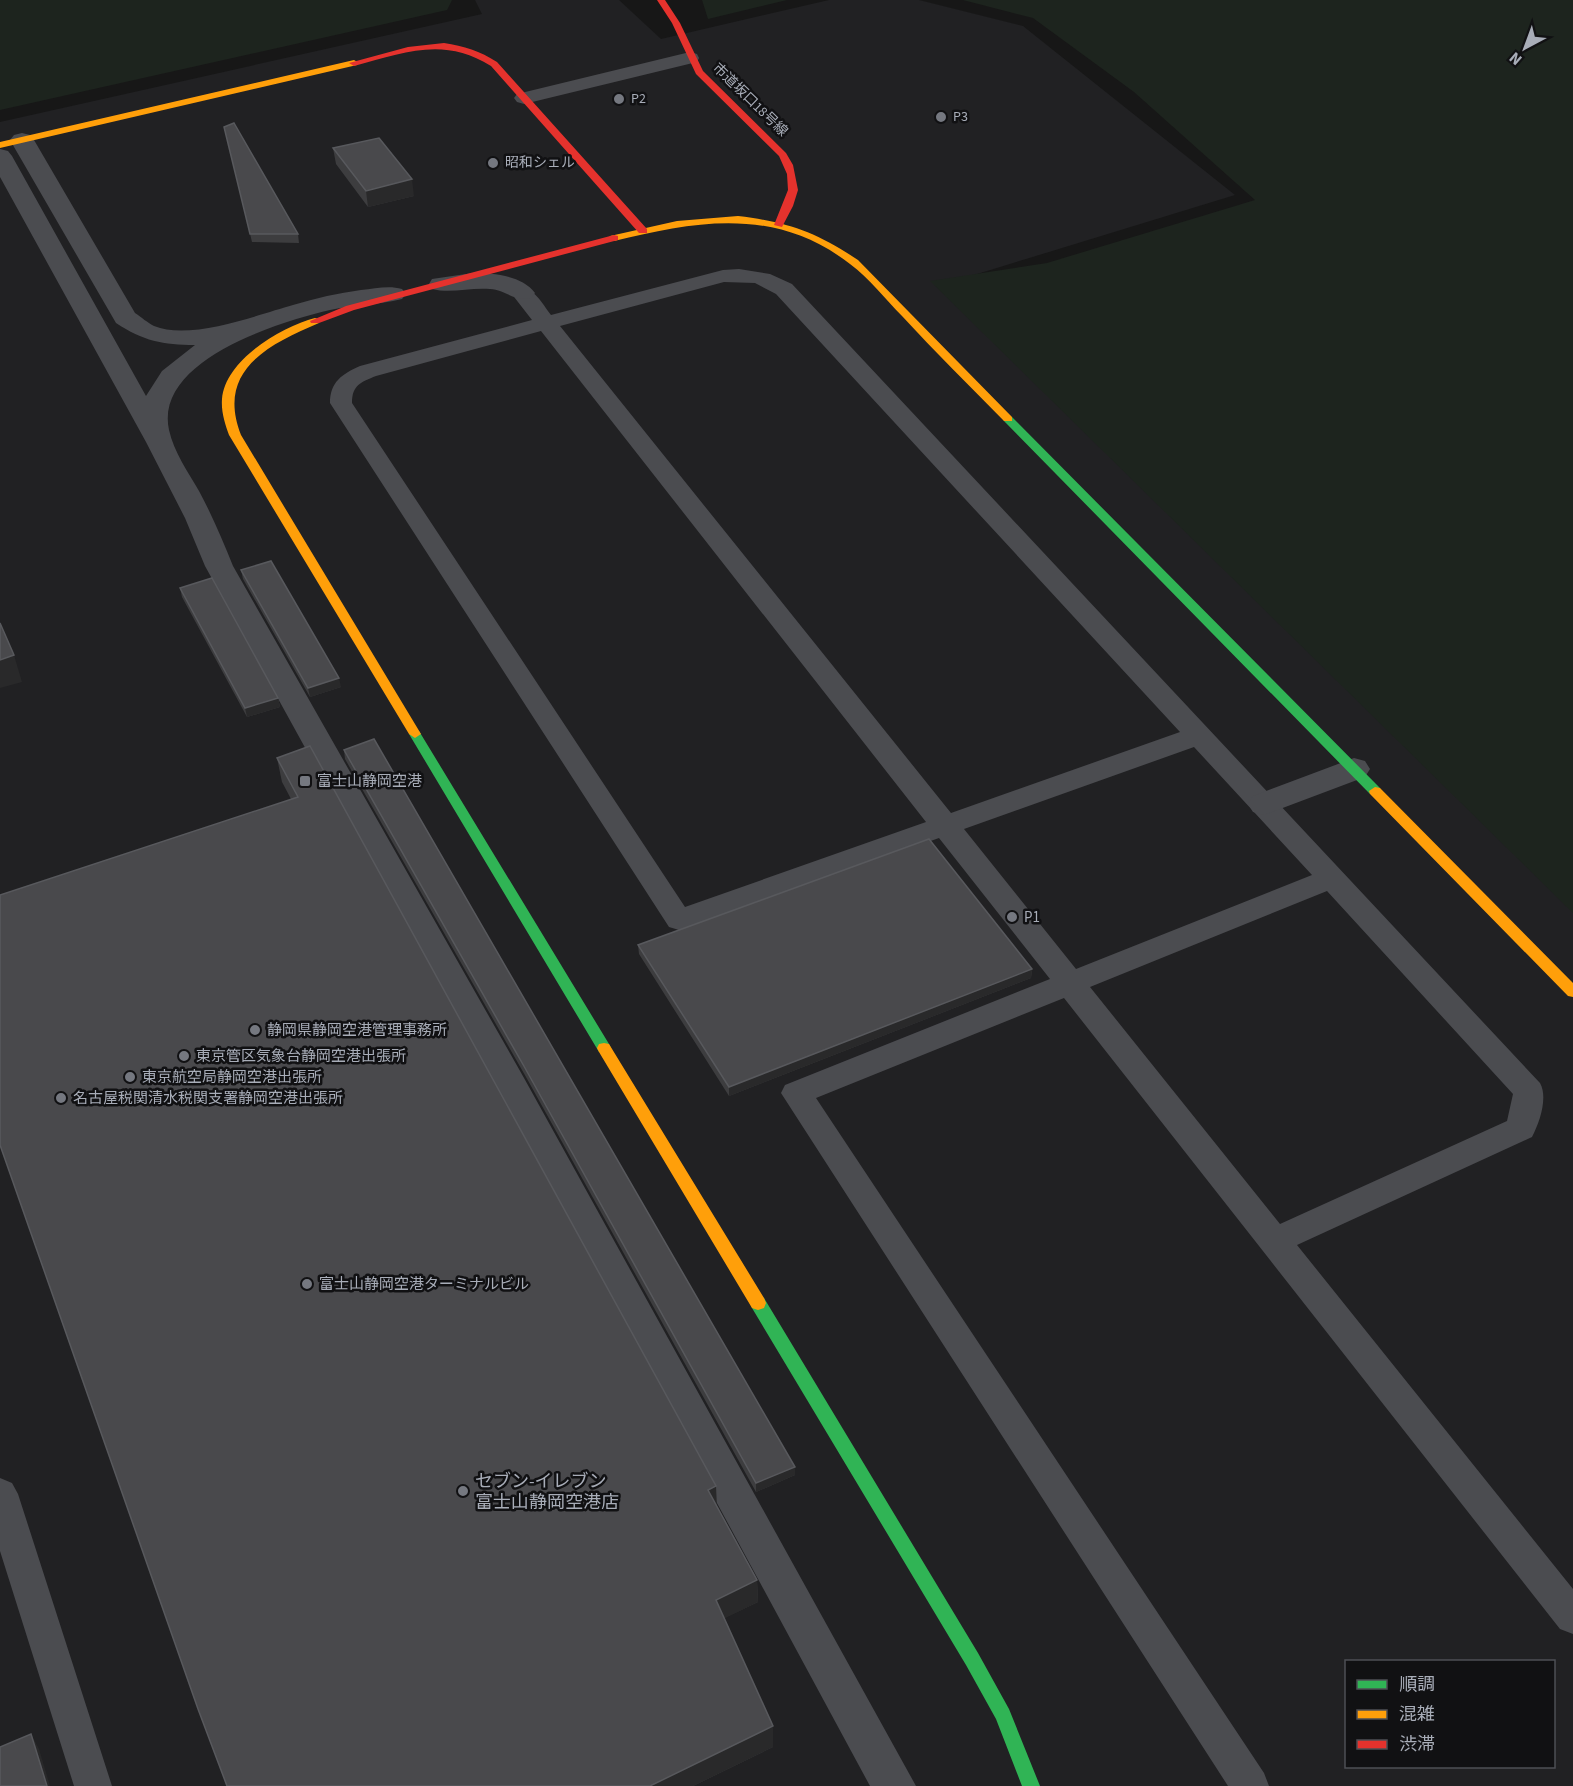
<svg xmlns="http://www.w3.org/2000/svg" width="1573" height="1786" font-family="'Source Sans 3','Noto Sans JP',sans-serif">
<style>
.built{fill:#212123;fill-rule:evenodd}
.green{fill:#1d241e}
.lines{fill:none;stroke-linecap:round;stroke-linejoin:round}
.lane{fill:#4b4c50;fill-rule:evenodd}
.street{fill:#4b4c50;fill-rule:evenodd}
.fast{fill:#30b455;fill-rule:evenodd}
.slow{fill:#ff9f0a;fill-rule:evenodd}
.jam{fill:#e5322d;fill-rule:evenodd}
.wall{fill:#3d3d3f}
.shaded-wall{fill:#29292a}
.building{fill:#49494c;stroke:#58595d;stroke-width:1.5}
.poi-dot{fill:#757880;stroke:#111113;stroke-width:2}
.labels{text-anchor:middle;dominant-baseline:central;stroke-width:5;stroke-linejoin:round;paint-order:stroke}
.far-poi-label{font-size:14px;fill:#a8adb8;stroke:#111113;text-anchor:start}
.far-street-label{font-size:14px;fill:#a8adb8;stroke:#111113}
.poi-label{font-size:15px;fill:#a8adb8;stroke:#111113;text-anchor:start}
.near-poi-label{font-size:18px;fill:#a8adb8;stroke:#111113;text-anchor:start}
</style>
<rect width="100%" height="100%" fill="#171717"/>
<path class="built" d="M475,0H619L661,39L829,0H919L1023,26L1235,195L951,282L1573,664V1786H0V122L482,14ZM1346,1662H1554V1766H1346Z"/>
<path class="green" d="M0,0H452L447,10L0,110Z
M702,0H787L708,19Z
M963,0H1573V913L930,281L1047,263L1255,200L1134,92L1033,18Z"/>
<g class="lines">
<path class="lane" d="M690,52L697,54L699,58L697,62L524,104L517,102L514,98L517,94Z
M739,269L770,274L792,284L1540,1083C1548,1097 1540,1122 1532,1137L1297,1245L1573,1589V1634L1560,1629L1064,998L816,1098L1264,1773L1269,1786H1228L781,1093L785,1085L1050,979L939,838L689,927L679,930L669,927L330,403C330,382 342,374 360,366L532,320L511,293L514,288C533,284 541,302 551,315L723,270ZM724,282L755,283L776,294L1180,732L951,813L560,326ZM541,331L926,822L685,907L352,403C352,385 361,382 376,376ZM1194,747L1312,875L1076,969L964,829ZM1327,891L1513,1094L1507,1121L1280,1224L1090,987Z
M0,1478L12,1483L18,1494L112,1786H74L0,1551Z"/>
<path class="street" d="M22,133L30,135L34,140L135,313C141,317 148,323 154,326C190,341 257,315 293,305C316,298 338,293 361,290C375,289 388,285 402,289L406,294L402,299C378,305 354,305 330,310C279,322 154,360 169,430C174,452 188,472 199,491C212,515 223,541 233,566L524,1078L916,1786H870L498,1098L205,566L185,518L146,442L0,177V149L8,151L12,156L146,396L162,371L195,345C163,345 143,341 116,323L10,140L14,135Z
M473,273C492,273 522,275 535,293L531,298C514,302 506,290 490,289C471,287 451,294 432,289L429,284L432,279Z
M1354,758L1365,761L1370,769L1365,777L1264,815L1253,812L1248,804L1253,796Z"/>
<path class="fast" d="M1008,416L1012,417L1380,788L1381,791L1380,794H1370L1004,421L1003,419Z
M415,730L419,731L609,1044L611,1048L609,1052H599L409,734Z
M758,1296L764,1298L978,1653L1009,1709L1040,1786H1022L996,1719L966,1665L752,1308L750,1303L752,1298Z"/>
<path class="slow" d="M354,60L359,63L357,65L0,148V142Z
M738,216C788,222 816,232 858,260L1012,417V421H1004C970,386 935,352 902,316C885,299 870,279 850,264C776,207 699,220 614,241L609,238L610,236L677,221Z
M315,318L319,319V323C267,345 216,371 241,435L421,734L415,738L409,734L229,435C225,424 221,412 222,399C225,360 281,327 315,318Z
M1375,787L1380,788L1573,983V997L1568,996L1370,794L1369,791Z
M604,1043L609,1044L764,1298L766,1303L764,1308L758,1310L752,1308L599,1052L597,1048L599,1044Z"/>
<path class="jam" d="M657,0H665L680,23L703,71L786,153L793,165L798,190L793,206L782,227L774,225L788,190L787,174L779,156L696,74L672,23Z
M444,43C464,46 480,51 497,62L647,229V233H639L491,66C443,36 404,53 354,66L349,63L408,47Z
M614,235L618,236V240L354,310L319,323H311L310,321L346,306Z"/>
</g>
<path class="wall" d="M224,127L298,234L299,243L252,242Z
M333,148L414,196L368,207L336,164Z
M241,570L341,687L310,697L243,579Z
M180,588L278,698L280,707L247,717L182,597Z
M344,750L795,1475L756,1492L526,1077L345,759Z
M277,758L717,1507L757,1580L758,1602L724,1618L773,1747L693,1786H227L291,799L282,782Z
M638,945L1032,969L1031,978L729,1096L639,954Z"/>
<path class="shaded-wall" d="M412,179L414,196L368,207L366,191Z
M14,655L22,682L0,688V660Z
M339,678L341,687L310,697L308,688Z
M278,698L280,707L247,717L245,708Z
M1032,969L1031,978L729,1096V1087Z
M795,1467V1475L756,1492V1483Z
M716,1486L717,1508L708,1490Z
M757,1580L758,1602L717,1622L716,1600Z
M773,1726V1747L693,1786H650Z
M31,1734L39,1749L50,1786H47Z"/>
<path class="building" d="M234,123L298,234H250L224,127Z
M379,138L412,179L366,191L333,148Z
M271,561L339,678L308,688L241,570Z
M212,578L278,698L245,708L180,588Z
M0,623L14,655L0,660Z
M374,739L795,1467L756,1483L525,1068L344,750Z
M310,746L716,1486L708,1490L757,1580L716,1600L773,1726L650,1786H227L198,1709L0,1145V895L298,797L277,758Z
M929,839L1032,969L729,1087L638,945Z
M31,1734L47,1786H0V1747Z"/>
<g class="poi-dot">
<circle cx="619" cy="99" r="6"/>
<circle cx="941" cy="117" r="6"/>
<circle cx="493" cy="163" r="6"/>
<rect x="299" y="775" width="12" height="12" rx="3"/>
<circle cx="1012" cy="917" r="6"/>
<circle cx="255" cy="1030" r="6"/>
<circle cx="184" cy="1056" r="6"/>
<circle cx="130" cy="1077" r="6"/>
<circle cx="61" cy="1098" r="6"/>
<circle cx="307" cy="1284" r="6"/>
<circle cx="463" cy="1491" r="6"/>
</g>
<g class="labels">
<g class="far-poi-label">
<text x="631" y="99">P2</text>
<text x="953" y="117">P3</text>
<text x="505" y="163">昭和シェル</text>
</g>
<g class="far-street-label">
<text transform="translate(750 100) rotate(44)">市道坂口18号線</text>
</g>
<g class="poi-label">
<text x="317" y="781">富士山静岡空港</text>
<text x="1024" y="917">P1</text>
<text x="267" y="1030">静岡県静岡空港管理事務所</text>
<text x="196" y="1056">東京管区気象台静岡空港出張所</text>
<text x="142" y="1077">東京航空局静岡空港出張所</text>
<text x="73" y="1098">名古屋税関清水税関支署静岡空港出張所</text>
<text x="319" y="1284">富士山静岡空港ターミナルビル</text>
</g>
<g class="near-poi-label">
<text x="475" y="1481">セブン‐イレブン<tspan x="475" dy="21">富士山静岡空港店</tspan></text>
</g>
</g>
<rect x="1345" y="1660" width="210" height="108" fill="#111113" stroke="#4d4f55" stroke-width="1.5"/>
<rect x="1357" y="1680" width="30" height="9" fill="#30b455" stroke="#4d4f55" stroke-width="1.5"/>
<text x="1399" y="1690" font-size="18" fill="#a8adb8">順調</text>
<rect x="1357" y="1710" width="30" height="9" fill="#ff9f0a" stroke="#4d4f55" stroke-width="1.5"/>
<text x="1399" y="1720" font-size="18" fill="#a8adb8">混雑</text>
<rect x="1357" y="1740" width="30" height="9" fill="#e5322d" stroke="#4d4f55" stroke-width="1.5"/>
<text x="1399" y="1750" font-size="18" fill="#a8adb8">渋滞</text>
<g transform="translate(1525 48) rotate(221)" stroke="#111113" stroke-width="4.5" paint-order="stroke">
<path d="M0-4.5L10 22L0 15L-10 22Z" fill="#a8adb8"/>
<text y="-9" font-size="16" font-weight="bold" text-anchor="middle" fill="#a8adb8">N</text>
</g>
</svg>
